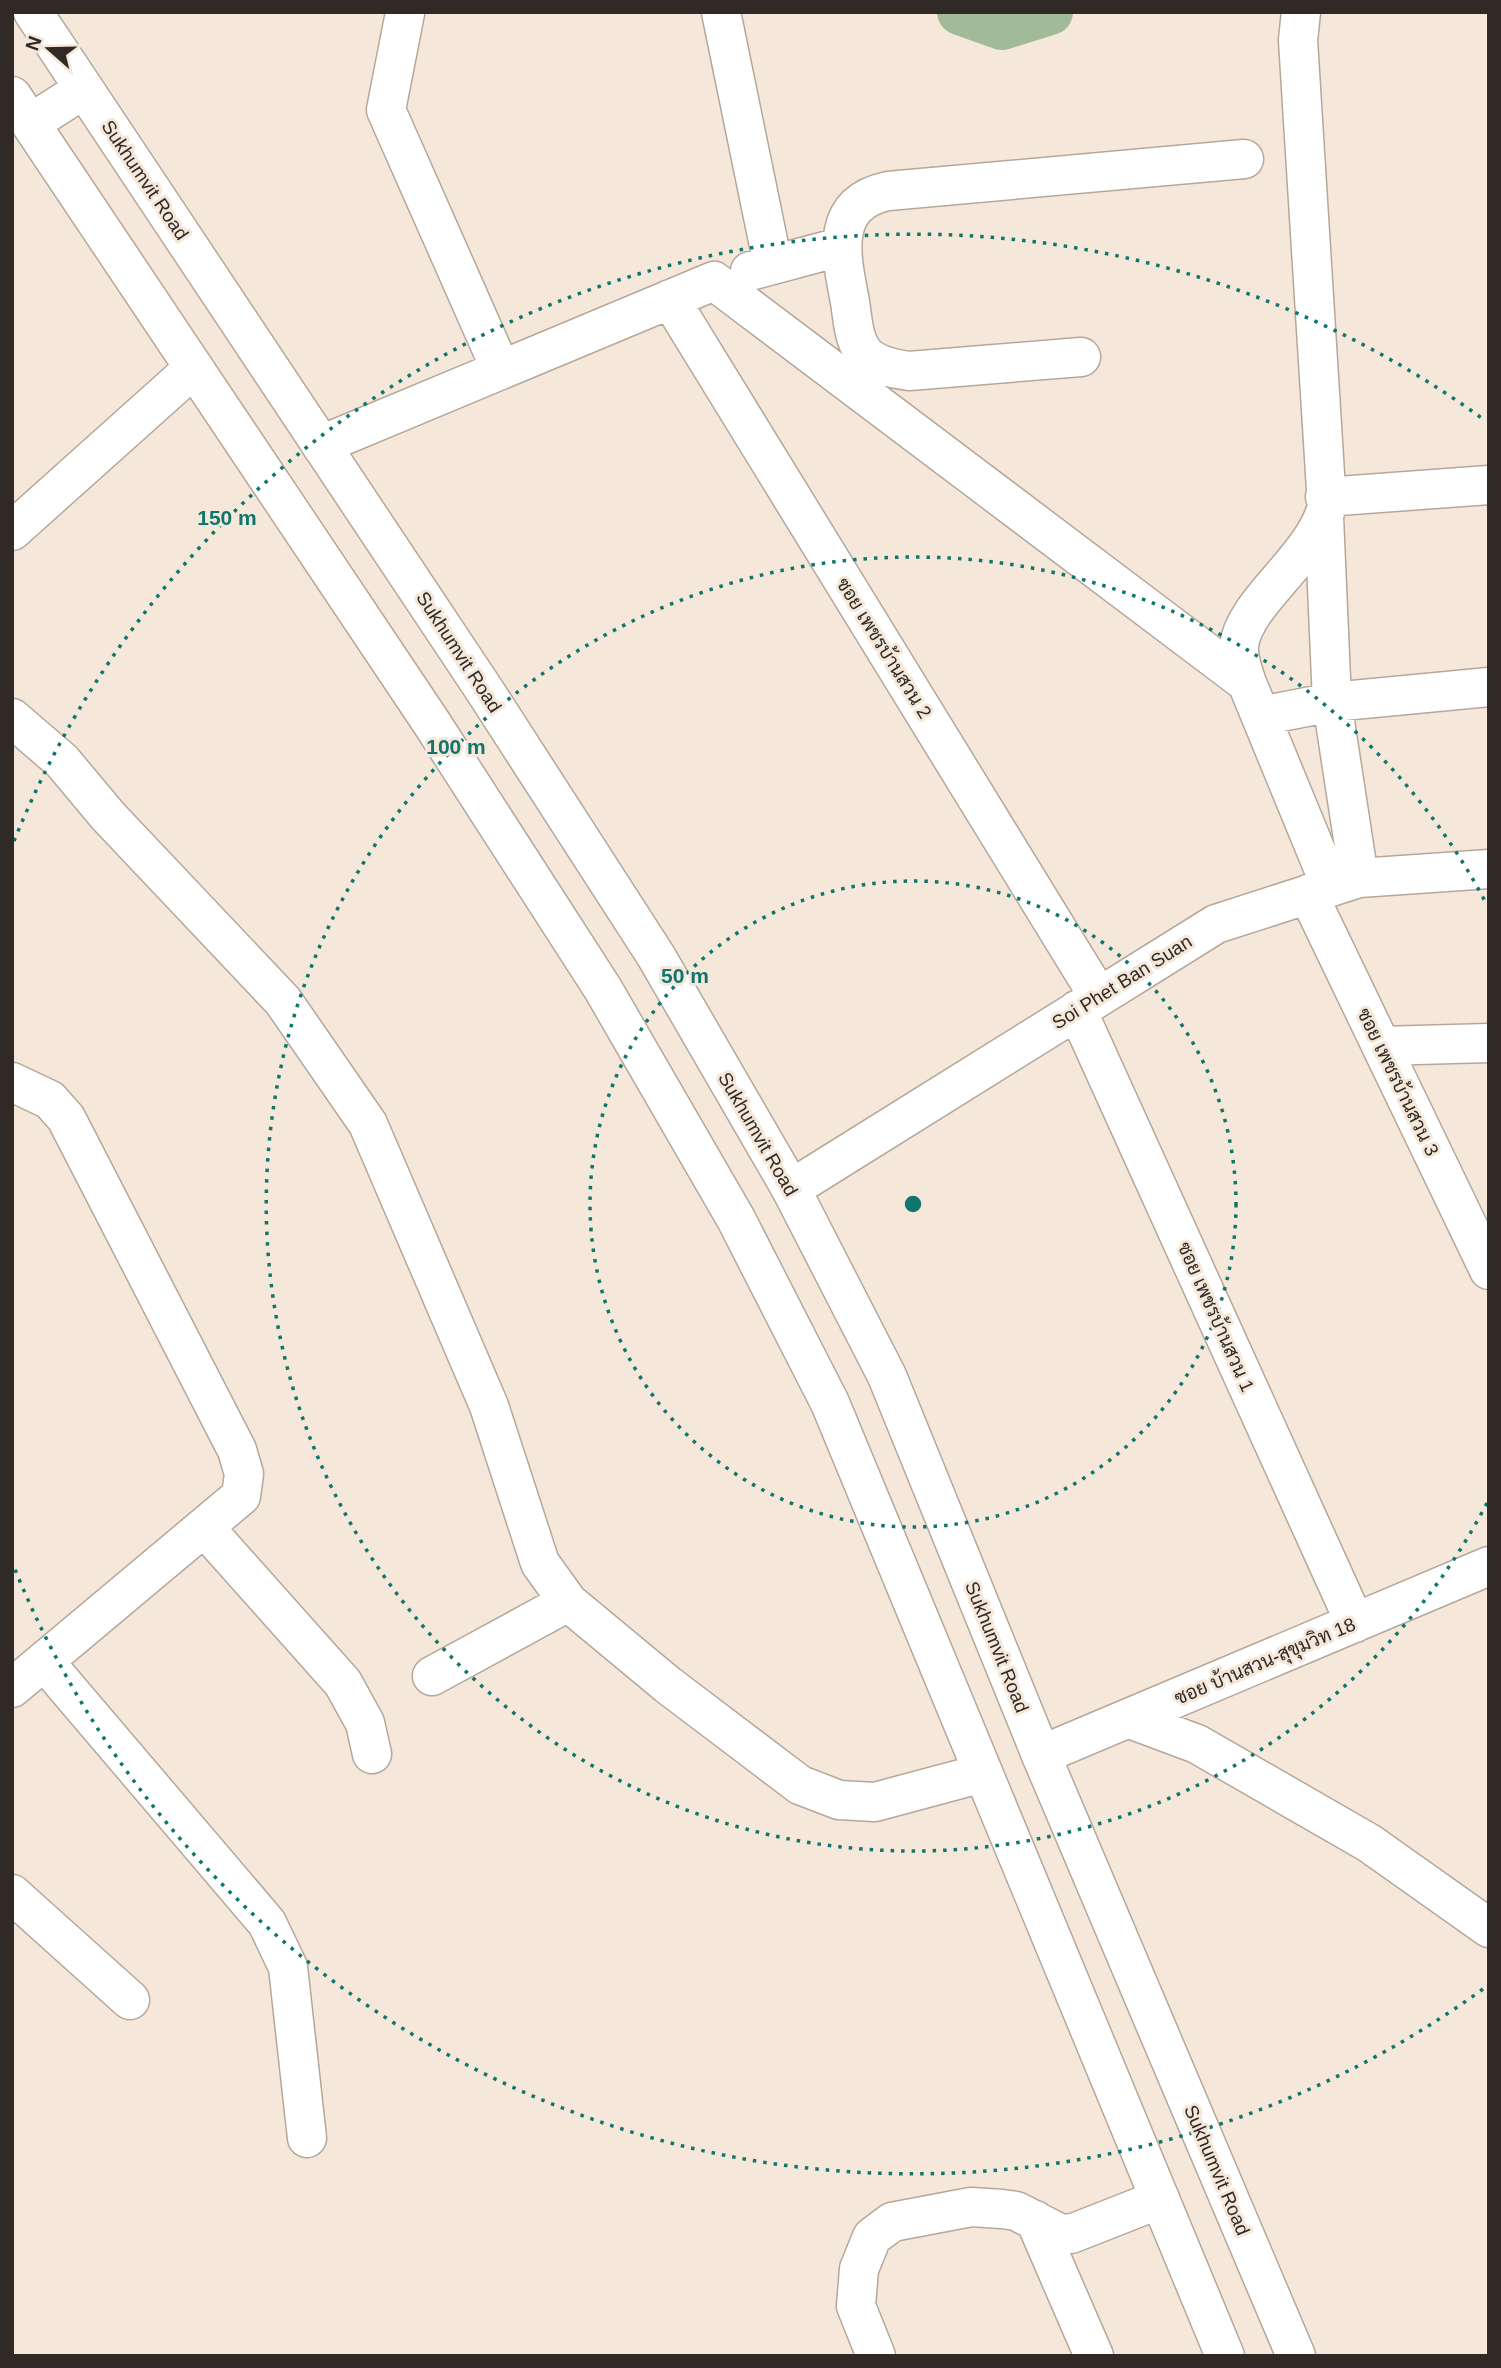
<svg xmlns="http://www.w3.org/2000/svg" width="1501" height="2368" font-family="Arial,Sarabun,sans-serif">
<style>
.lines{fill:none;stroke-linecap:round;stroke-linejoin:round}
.canal{stroke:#a1bb98;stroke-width:46}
.minor-casing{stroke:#b5a89b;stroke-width:41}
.major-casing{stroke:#b5a89b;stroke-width:41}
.minor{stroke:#fff;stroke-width:38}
.major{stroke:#fff;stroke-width:38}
.ring{fill:none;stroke:#0f766e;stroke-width:3.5;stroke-dasharray:3.5 7}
.labels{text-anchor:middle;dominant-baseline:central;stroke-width:6;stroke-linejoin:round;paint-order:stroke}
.street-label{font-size:19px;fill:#2f2a25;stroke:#f5e7d9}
.centre{fill:#0f766e;stroke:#f5e7d9;stroke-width:3.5}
.ring-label{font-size:21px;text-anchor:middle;font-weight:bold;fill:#0f766e;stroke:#f5e7d9;stroke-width:6;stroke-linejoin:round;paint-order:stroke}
</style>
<rect width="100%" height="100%" fill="#f5e7d9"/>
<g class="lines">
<path class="canal" d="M960,12L1002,27L1050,12"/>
<defs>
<path id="minor" d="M721,12L773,265
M1301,12L1298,40L1327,506C1315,557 1243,603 1239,646C1238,659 1243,671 1247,683L1331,887
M405,13L386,110L501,370
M750,271L840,247
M670,299L1099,997
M1081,357L909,371C895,369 879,366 868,357C853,344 853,320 850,302C842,259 827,204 888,191L1244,159
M321,445L714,281L1247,683
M1325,497L1489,485
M1324,517L1332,702L1359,878
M12,531L194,368
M1261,716L1332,702L1489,687
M12,718L62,761L108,816L283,1001L368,1124L489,1406L540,1563L568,1602L668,1685L800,1785L839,1800L875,1802L983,1773
M1308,894L1489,1270
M1077,1010L1355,1623
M1381,1046L1489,1043
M12,1082L50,1100L66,1118L237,1450L244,1474L241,1496L12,1688
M791,1189L1216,924L1359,878L1489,869
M204,1527L343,1683L365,1723L372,1754
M44,1661L267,1923L288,1967L307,2138
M432,1676L568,1602
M1130,1719L1197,1744L1369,1843L1489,1928
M1041,1755L1489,1566
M12,1894L130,2000
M1035,2220L1094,2356
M876,2356L856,2306L859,2269L872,2237L892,2222L971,2207L1002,2209L1016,2211L1059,2233L1071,2234L1160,2199"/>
<path id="major" d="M33,12L485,691L656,956L791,1189L887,1376L1041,1755L1296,2356
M12,96L433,725L603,989L736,1219L830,1403L1225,2356
M31,123L84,89"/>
</defs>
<use href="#minor" class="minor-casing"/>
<use href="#major" class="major-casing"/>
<use href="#minor" class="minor"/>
<use href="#major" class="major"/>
</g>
<g class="ring">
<circle cx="913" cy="1204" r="323"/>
<path d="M1487 1503A647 647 0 1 1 1487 905"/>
<path d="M1483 1989A970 970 0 0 1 14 1567M14 841A970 970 0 0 1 1483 419"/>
</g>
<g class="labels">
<g class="street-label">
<text transform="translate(145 180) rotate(56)">Sukhumvit Road</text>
<text transform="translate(884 648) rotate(58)">ซอย เพชรบ้านสวน 2</text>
<text transform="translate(459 652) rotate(57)">Sukhumvit Road</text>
<text transform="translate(1122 982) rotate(-32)">Soi Phet Ban Suan</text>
<text transform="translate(1398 1082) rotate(64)">ซอย เพชรบ้านสวน 3</text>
<text transform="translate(758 1134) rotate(60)">Sukhumvit Road</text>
<text transform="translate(1216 1317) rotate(66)">ซอย เพชรบ้านสวน 1</text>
<text transform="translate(997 1647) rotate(68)">Sukhumvit Road</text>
<text transform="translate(1265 1661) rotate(-23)">ซอย บ้านสวน-สุขุมวิท 18</text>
<text transform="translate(1217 2170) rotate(67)">Sukhumvit Road</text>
</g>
</g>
<circle cx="913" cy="1204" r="10" class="centre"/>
<g class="ring-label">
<text x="227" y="525">150 m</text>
<text x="456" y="754">100 m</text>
<text x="685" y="983">50 m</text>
</g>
<rect width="1501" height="2368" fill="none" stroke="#2f2a25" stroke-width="28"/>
<g transform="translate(49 49) rotate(290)" stroke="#f5e7d9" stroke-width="5" paint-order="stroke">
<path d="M0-5L12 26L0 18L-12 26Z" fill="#2f2a25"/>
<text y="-10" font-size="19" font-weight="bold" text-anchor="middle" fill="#2f2a25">N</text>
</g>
</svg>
